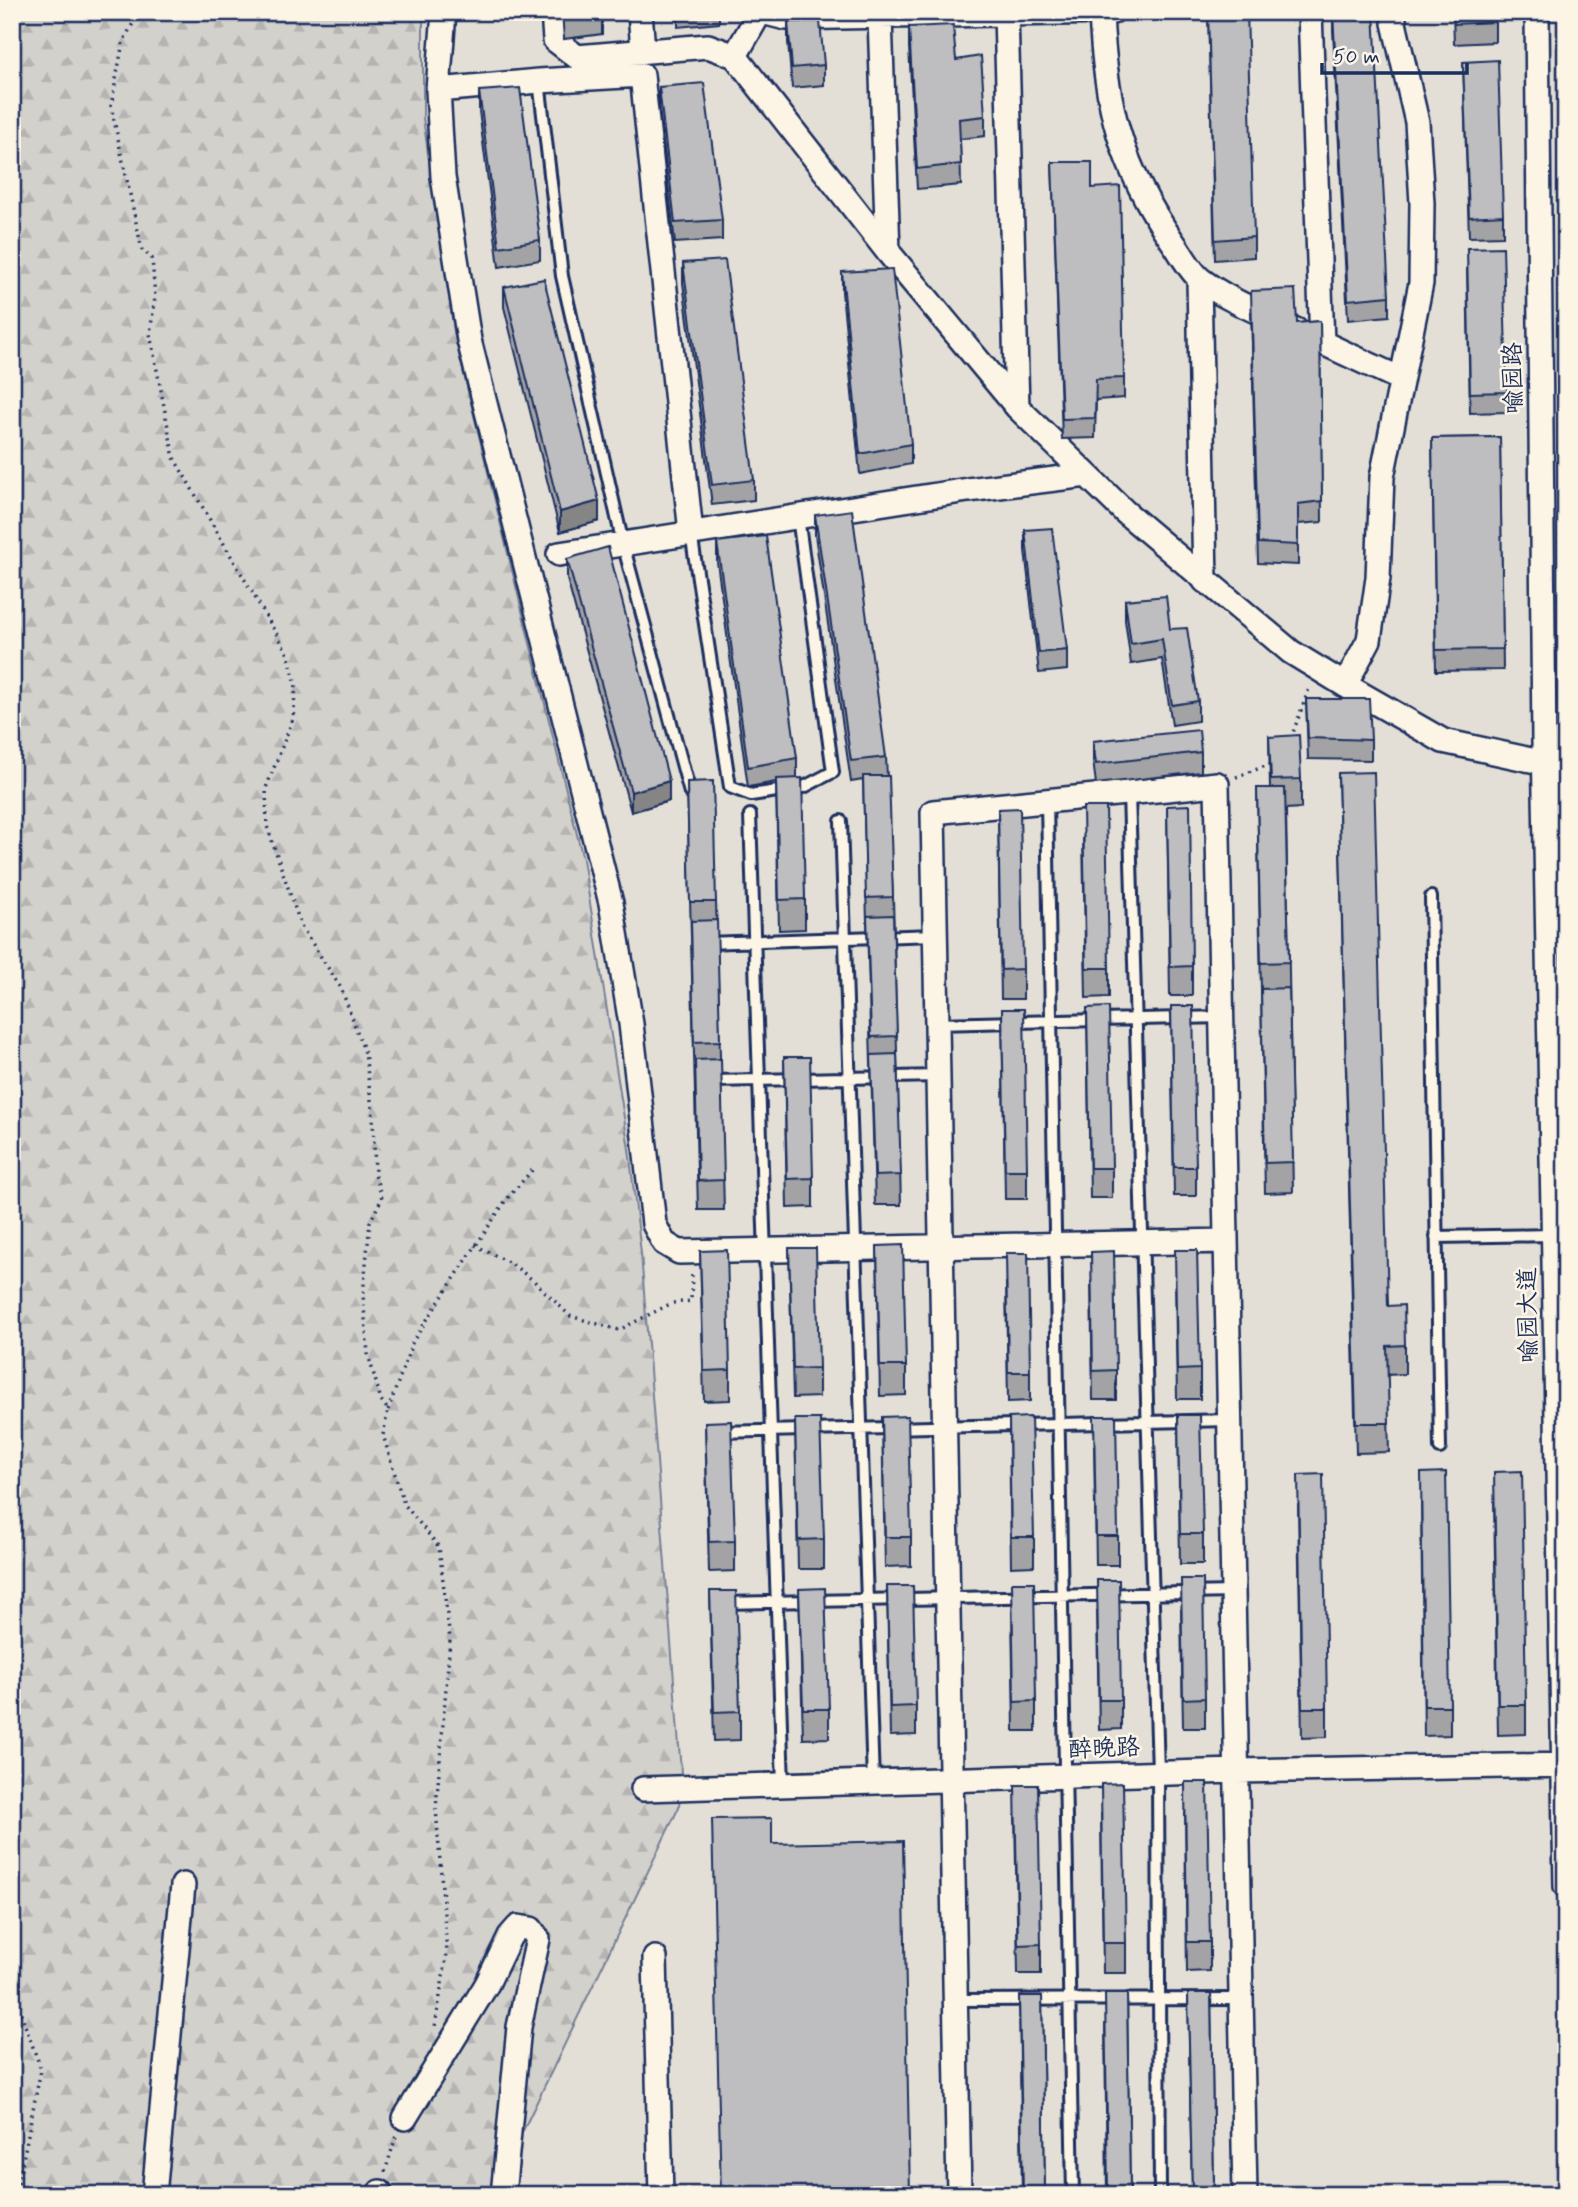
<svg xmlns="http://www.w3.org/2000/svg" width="1578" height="2207" font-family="Mynerve,'LXGW WenKai TC',sans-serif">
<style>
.built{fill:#e3dfd6}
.forest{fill:url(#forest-firs);stroke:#778095;stroke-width:2}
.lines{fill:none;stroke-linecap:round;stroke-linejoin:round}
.lane-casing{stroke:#1b2f5e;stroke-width:16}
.street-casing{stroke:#1b2f5e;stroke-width:28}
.path{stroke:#1b2f5e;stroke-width:3.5;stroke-dasharray:2 5;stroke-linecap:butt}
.lane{stroke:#fcf5e5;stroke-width:10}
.street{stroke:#fcf5e5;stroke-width:23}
.wall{fill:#a3a3a5;stroke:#1b2f5e;stroke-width:2}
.shaded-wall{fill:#858586;stroke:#1b2f5e;stroke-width:2}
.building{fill:#bebec0;stroke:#1b2f5e;stroke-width:2}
.labels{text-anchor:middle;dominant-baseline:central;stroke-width:5;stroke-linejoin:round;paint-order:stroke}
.street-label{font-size:24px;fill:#1b2f5e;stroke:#fcf5e5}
</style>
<defs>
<pattern id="forest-firs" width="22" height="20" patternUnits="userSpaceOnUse" patternTransform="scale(1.75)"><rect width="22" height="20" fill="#d3d1cc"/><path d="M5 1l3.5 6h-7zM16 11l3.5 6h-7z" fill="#b5b4b2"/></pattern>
</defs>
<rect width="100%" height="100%" fill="#f3ede0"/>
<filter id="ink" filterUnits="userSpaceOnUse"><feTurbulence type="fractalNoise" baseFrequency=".0143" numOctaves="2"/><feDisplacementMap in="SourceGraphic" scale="14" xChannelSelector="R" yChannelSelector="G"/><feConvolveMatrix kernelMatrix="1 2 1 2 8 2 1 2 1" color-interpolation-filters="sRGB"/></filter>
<g filter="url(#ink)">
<path class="built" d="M33,12H1566V2195H12V175Z"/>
<path class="forest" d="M12,12H423V118L455,338L583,859L629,1149L641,1253L681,1772L679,1807L492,2195H12Z"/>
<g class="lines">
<defs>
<path id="lane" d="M539,81L562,276L623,544L690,793
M691,533L730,787L751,795L804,787L833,772L798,517
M1129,793L1158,1773L1160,2195
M1047,801L1073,2195
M750,815L783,1785
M841,821L873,1782
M1431,897L1440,1448
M705,943L935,935
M937,1024L1222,1017
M713,1081L938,1076
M1436,1237L1553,1235
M717,1432L1230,1420
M724,1603L1233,1592
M956,2000L1241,1999"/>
<path id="street" d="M444,12L438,90L443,177L469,340L611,903L631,1024L654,1224L664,1243L679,1252L1226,1241
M553,12L555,40L577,57L708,46L735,56L888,252L1017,407L1125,512L1291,652L1345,685L1443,741L1545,763
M640,12L643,50
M762,12L786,18L1112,12
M1310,12L1322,343
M1537,12L1544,742L1566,1886
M1101,13C1105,104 1120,166 1173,242C1181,253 1190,271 1201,280C1222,296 1247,307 1271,318C1314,339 1357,359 1401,379
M1006,14L1017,407
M880,17L888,252
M735,56L760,12
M438,90L539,81L642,75L691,533
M1199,279L1205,581
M559,554L968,490L1087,475
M1345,685L1369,640L1378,578L1382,477L1421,283L1422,203L1417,122L1394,23V12
M1547,829L1566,794
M643,1789L1236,1771L1566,1765
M655,1958L661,2195
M405,2118L487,1984L510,1936L518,1927L531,1929L538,1939L519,2027L503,2195
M154,2195L183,1885
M378,2195L380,2192
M959,2195L933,812L1217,784L1245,2195"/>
</defs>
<use href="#lane" class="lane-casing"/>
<use href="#street" class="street-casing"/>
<path class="path" d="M139,12L123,42L111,106L142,250L152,258L155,297L150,334L174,458L288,654L296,684L293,719L266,788L267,826L301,926L341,988L365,1053L373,1116L375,1175L382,1198L370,1222L363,1295L368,1354L381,1400L388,1410L383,1435L404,1504L439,1547L450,1640L436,1808L447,1953L435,2027
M12,24L14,12
M1291,738L1310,686
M1236,777L1271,764
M475,1245L512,1264L534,1281L570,1316L619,1330L672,1303L691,1301L692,1272
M388,1410L413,1341L506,1200L534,1168
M12,1472L17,1508L12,1592
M12,1958L14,1995L41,2069L16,2195
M385,2172L396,2136"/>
<use href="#lane" class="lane"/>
<use href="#street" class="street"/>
</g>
<path class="wall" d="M562,12H602V34L564,39Z
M678,12H719V23L678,27Z
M1208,12L1254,237V257L1215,260Z
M1333,12L1389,296V316L1348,320L1333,30Z
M1453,12H1495V42L1454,44Z
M788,22L824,65V85L792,88L788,42Z
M909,27L956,60L985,116V136L960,139L961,185L917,189L909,47Z
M1463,62L1503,215V236L1469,237Z
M659,87L722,220V240L675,243L659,107Z
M479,91L540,240V260L499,267L479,111Z
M1052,162L1092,188L1124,378V398L1096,400L1095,438L1062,439Z
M683,263L754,480V500L712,505L683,283Z
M1467,268L1507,392V412L1470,413Z
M842,272L911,444V464L860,474L842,292Z
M504,287L599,521L560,532L504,307Z
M1251,312L1297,323L1320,321L1322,522L1298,524V565L1258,563Z
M1500,437L1503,670L1436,671L1432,438Z
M815,515L886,757L893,897L901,1205H875L863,780L851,782L815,535Z
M1025,530L1067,650V670L1039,673L1025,550Z
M717,542L797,758V778L805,899V929L779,930L776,782L748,787L717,562Z
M567,559L669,801L631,812L567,579Z
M1125,600L1170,629L1198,701V721L1172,725L1162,659L1131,664L1125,620Z
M1306,699L1371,740V760L1308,759Z
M1269,737L1301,779V808L1286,809L1293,1192L1265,1193L1257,788H1270Z
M1093,741L1201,752V772L1096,784L1093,761Z
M1338,773L1388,1306L1405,1345V1374L1387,1375L1389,1452L1356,1453Z
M687,782L716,902L724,1210H698Z
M1167,806L1192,966V996H1170Z
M998,809L1023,969V999H1001Z
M1083,837L1109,968V997L1086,998Z
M1171,1006L1196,1167V1196H1174Z
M1087,1008L1112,1168V1198H1090Z
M1002,1009L1027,1170V1199H1005Z
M784,1057L813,1178V1207L787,1208Z
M877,1246L906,1366V1395L880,1396Z
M789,1248L819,1368V1397L793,1398Z
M700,1251L730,1370V1400L704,1401Z
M1175,1279L1200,1369V1399H1177Z
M1091,1281L1116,1370V1400H1093Z
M1006,1282L1030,1372V1401L1008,1402Z
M1178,1415L1203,1534V1564H1180Z
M882,1417L911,1537V1566L885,1567Z
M1009,1418L1034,1537V1566L1011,1567Z
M795,1419L824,1539V1569H798Z
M705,1422L735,1541V1571L709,1572Z
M1094,1446L1118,1536V1565H1096Z
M1494,1501L1526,1705V1734L1498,1735Z
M1421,1502L1450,1706V1735L1424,1736Z
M1298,1504L1327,1708V1737L1302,1738Z
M887,1586L916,1706V1735L890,1736Z
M799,1589L829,1709V1738L803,1739Z
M710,1591L740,1711V1740L714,1741Z
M1181,1609L1205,1698V1728H1183Z
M1097,1610L1121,1700V1729L1099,1730Z
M1012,1611L1036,1701V1731H1014Z
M1185,1812L1210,1942V1971L1187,1972Z
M1101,1813L1126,1943V1973H1103Z
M1015,1815L1041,1944V1974H1018Z
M1188,1993H1211L1214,2195H1192Z
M1127,1994L1130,2195H1107L1105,2024Z
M1019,1996H1042L1045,2195H1022Z"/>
<path class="shaded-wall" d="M599,501V521L560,532V512Z
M669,781V801L631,812V792Z"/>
<path class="building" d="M563,12H602V14L564,19Z
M1208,12H1247L1254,237L1215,240Z
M1333,12H1374L1389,296L1348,300Z
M1454,12H1495V22L1454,24Z
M820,21L824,65L792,68L788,22Z
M953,25L956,60L981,56L985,116L959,119L961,164L917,169L909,27Z
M1498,60L1503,215L1469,217L1463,62Z
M704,83L722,220L675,223L659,87Z
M520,88L540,240L499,247L479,91Z
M1052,162H1092V188L1120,186L1124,378L1096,379L1095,418L1062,419Z
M1503,247L1507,392L1470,393L1467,248Z
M725,260L754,480L712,485L683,263Z
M892,269L911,444L860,454L842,272Z
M544,279L599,501L560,512L504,287Z
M1295,289L1297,323L1320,321L1322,501L1298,504V545L1258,543L1251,291Z
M1500,437L1503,649L1436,650L1432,438Z
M852,510L886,757L851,761L815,515Z
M1052,528L1067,650L1039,653L1025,530Z
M766,536L797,758L748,767L717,542Z
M608,547L669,781L631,792L567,559Z
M1166,596L1170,629L1187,628L1198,701L1172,705L1162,639L1131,644L1125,600Z
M1306,699H1369L1371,740L1308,738Z
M1199,730L1201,752L1096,764L1093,741Z
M1299,735L1301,779L1271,780L1269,737Z
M1374,772L1388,1306L1404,1305L1405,1345L1387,1346L1389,1423H1356L1338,773Z
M863,776H889L893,897L866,898Z
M802,778L805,899L779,900L776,779Z
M713,781L716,902H690L687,782Z
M1257,788H1285L1289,962L1261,963Z
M1190,805L1192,966L1170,967L1167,806Z
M1083,807H1106L1109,968H1086Z
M1020,808L1023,969L1001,970L998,809Z
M893,915L897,1036L871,1037L867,916Z
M717,920L720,1041L694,1042L691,921Z
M1289,988L1293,1162L1265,1163L1261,989Z
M1171,1006H1193L1196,1167H1174Z
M1109,1007L1112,1168H1090L1087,1008Z
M1002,1009H1024L1027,1170H1005Z
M897,1054L901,1175L875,1176L871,1055Z
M784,1057H810L813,1178L787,1179Z
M721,1059L724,1180L698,1181L695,1060Z
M903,1245L906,1366H880L877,1246Z
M789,1248H816L819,1368L793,1369Z
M727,1250L730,1370L704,1371L700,1251Z
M1175,1250H1197L1200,1369L1177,1370Z
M1114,1251L1116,1370L1093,1371L1091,1252Z
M1006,1253H1028L1030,1372H1008Z
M1178,1415H1200L1203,1534H1180Z
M908,1416L911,1537H885L882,1417Z
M1094,1416H1116L1118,1536H1096Z
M1031,1417L1034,1537H1011L1009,1418Z
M795,1419H820L824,1539L798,1540Z
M731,1421L735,1541L709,1542L705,1422Z
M1522,1471L1526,1705H1498L1494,1472Z
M1446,1472L1450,1706H1424L1421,1473Z
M1323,1474L1327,1708H1302L1298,1475Z
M1181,1579H1203L1205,1698L1183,1699Z
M1097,1580H1119L1121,1700H1099Z
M1012,1582H1034L1036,1701L1014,1702Z
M887,1586H913L916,1706L890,1707Z
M825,1588L829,1709H803L799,1589Z
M710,1591H736L740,1711L714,1712Z
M1185,1782H1207L1210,1942H1187Z
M1123,1783L1126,1943H1103L1101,1784Z
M1015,1785H1038L1041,1944L1018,1945Z
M772,1818V1844L903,1841L910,2195H721L712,1819Z
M1188,1993H1211L1214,2190H1192Z
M1105,1994H1127L1130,2192H1108Z
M1019,1996H1042L1045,2193H1023Z"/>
</g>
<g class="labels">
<g class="street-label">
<text transform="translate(1514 378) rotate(-91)">喻园路</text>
<text transform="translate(1529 1315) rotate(-91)">喻园大道</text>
<text transform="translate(1104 1749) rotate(-2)">醉晚路</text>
</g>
</g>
<rect width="1578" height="2207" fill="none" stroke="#fcf5e5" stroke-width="42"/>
<rect x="21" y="21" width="1536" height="2165" fill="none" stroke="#1b2f5e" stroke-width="2.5" filter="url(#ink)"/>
<path d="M1322 63v10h145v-10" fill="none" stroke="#1b2f5e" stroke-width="3.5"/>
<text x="1333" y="63" font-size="21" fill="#1b2f5e" stroke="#fcf5e5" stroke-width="5" paint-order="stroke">50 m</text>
</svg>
